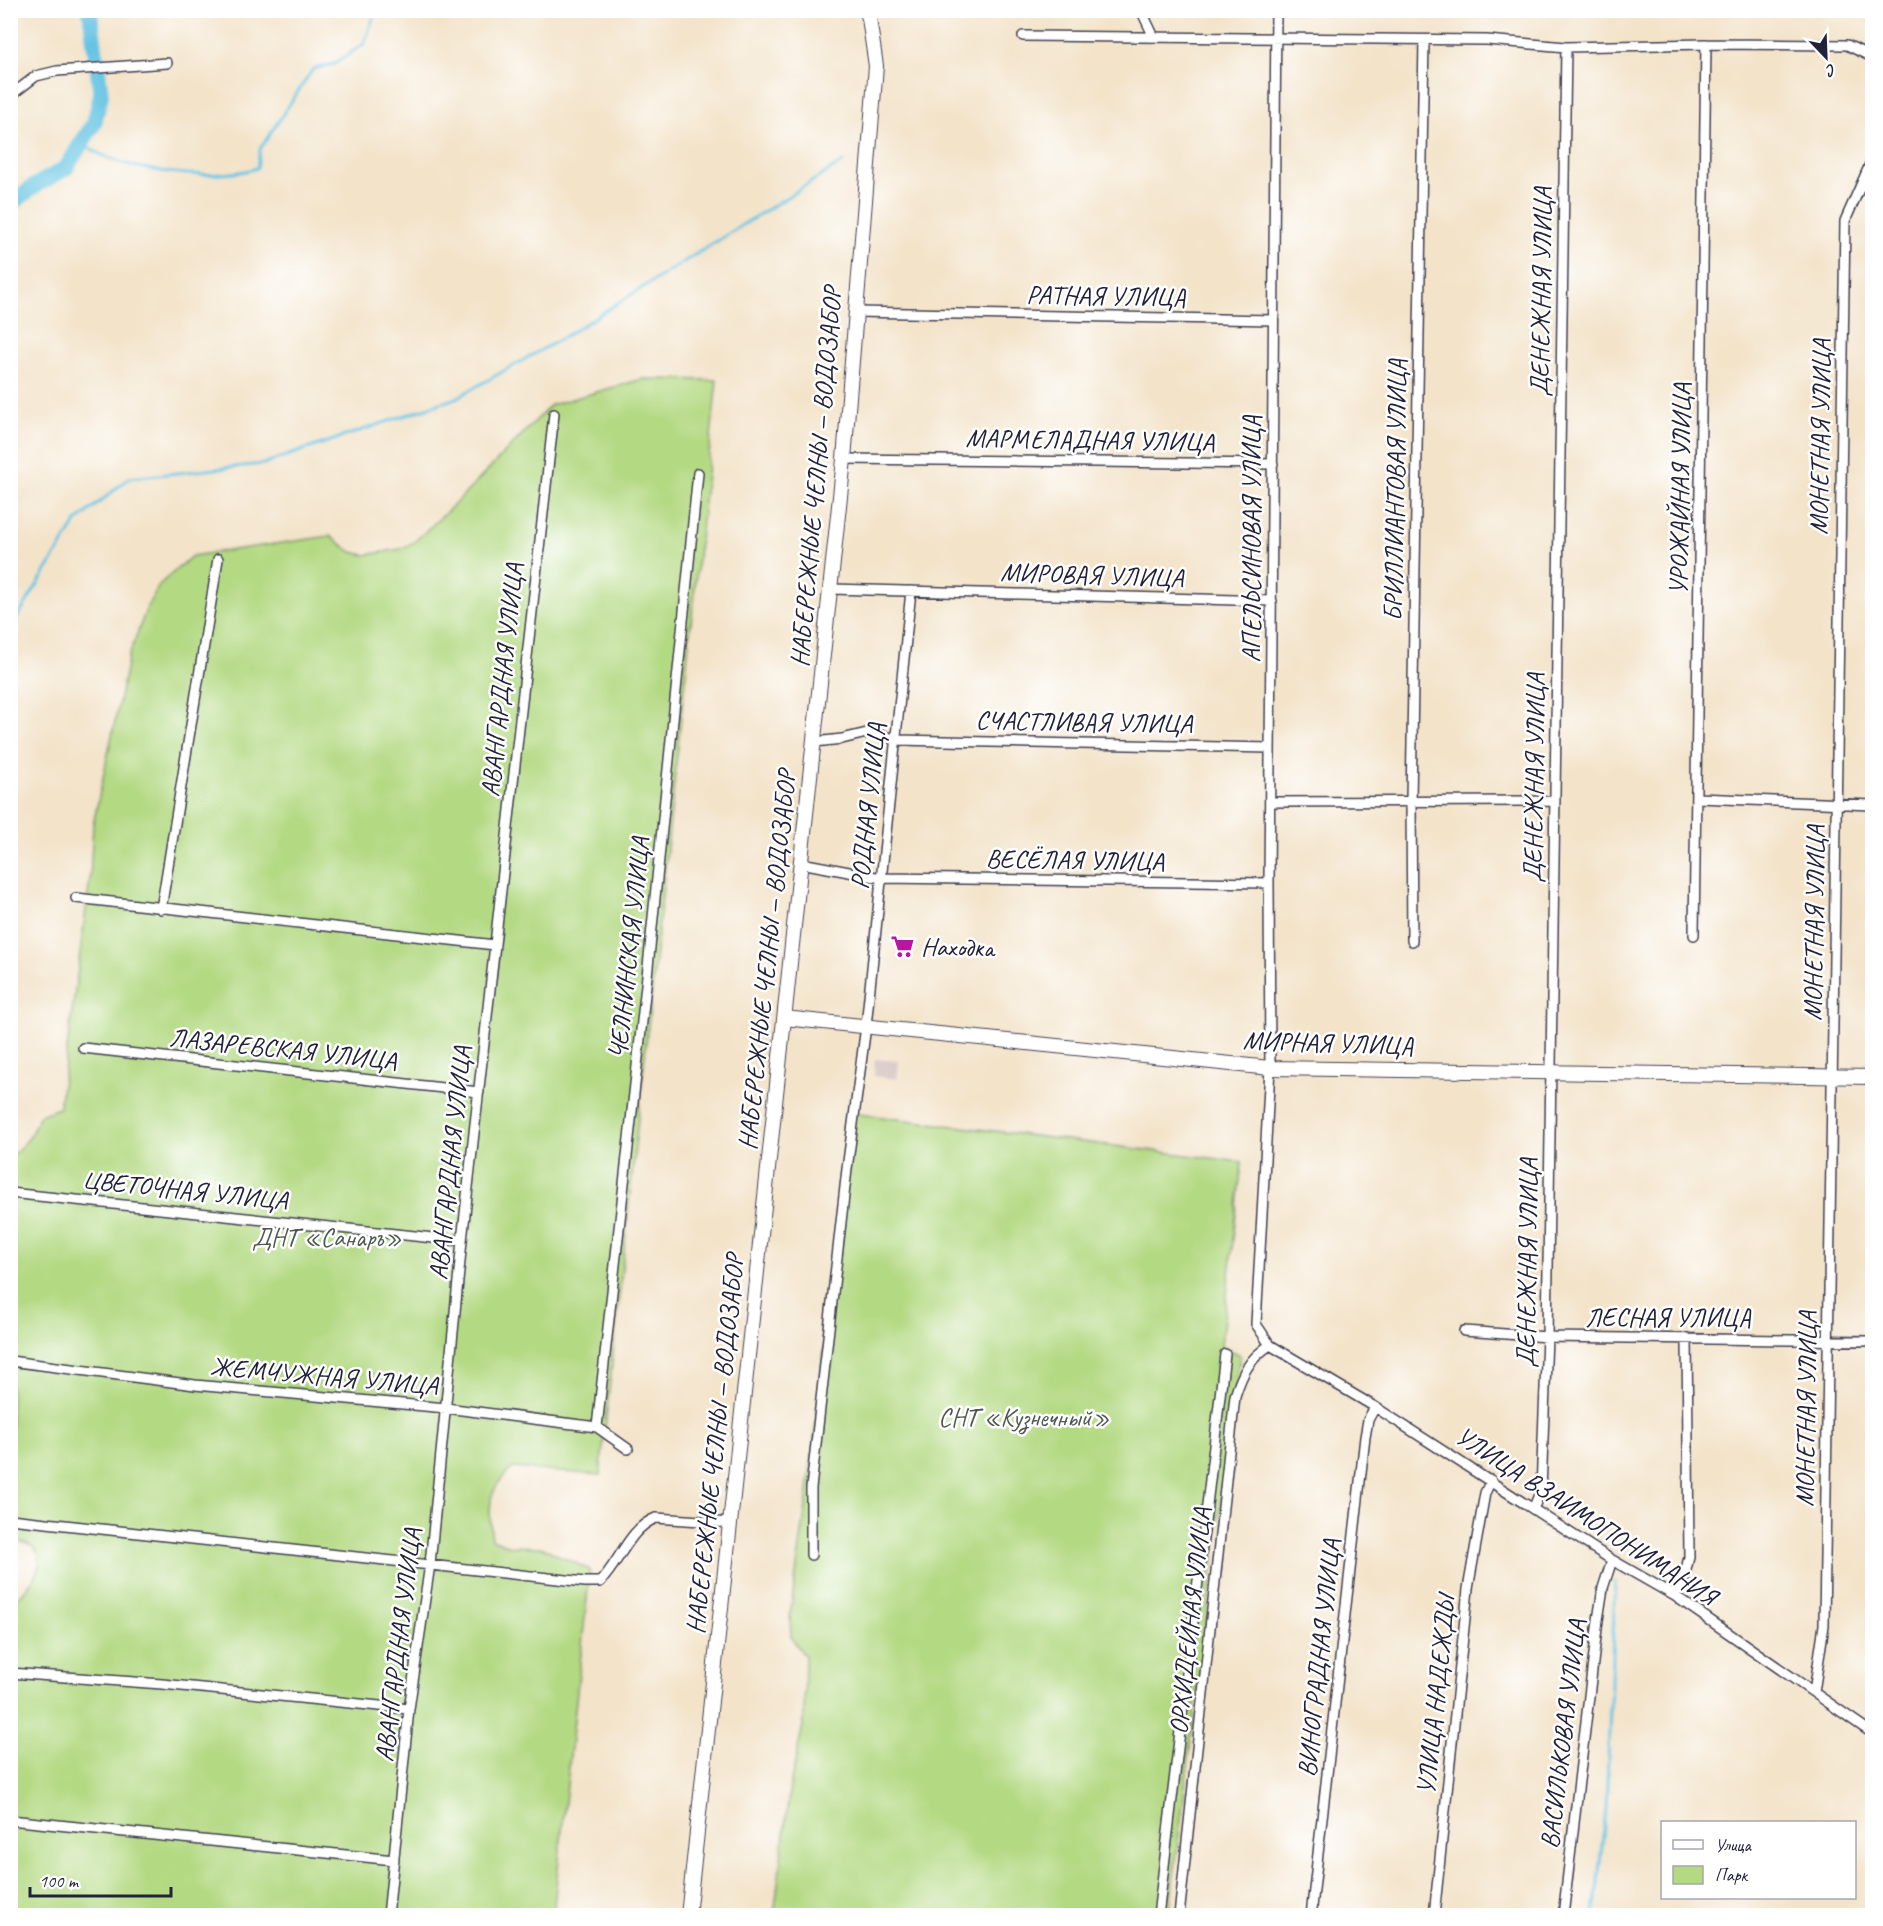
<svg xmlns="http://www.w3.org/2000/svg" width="1883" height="1926" font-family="Caveat,sans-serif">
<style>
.industrial{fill:#d1bfbd}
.green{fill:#b3d982;stroke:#6a7e5e;stroke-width:1.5}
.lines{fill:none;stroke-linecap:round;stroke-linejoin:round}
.stream{stroke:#64c3e3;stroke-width:3}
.river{stroke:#64c3e3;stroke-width:16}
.street-casing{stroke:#413f50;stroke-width:12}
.secondary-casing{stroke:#413f50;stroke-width:16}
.street{stroke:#fff;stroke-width:9}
.secondary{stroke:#fff;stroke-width:14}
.labels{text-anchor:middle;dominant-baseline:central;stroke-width:5;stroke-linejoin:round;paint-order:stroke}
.street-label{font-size:26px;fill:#22223b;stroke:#fff}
.poi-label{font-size:26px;fill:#22223b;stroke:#fff;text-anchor:start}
.park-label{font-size:26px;fill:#4e5950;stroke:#fff}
</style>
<rect width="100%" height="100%" fill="#fff"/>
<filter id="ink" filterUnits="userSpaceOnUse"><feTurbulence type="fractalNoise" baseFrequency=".0167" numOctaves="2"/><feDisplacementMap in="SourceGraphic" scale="12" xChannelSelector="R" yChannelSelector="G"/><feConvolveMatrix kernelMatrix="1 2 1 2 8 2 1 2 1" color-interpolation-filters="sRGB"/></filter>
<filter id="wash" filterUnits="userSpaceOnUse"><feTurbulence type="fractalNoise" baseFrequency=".008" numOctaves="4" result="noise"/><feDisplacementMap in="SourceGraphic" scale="24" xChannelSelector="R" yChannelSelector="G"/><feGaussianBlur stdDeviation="1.35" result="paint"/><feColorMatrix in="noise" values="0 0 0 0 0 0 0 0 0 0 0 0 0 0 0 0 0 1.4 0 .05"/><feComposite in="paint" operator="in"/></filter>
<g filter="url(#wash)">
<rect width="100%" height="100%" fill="#f3e3c9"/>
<path class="industrial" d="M875,1059L899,1061L897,1079L874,1076Z"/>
<path class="green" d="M643,379L717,380L600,1475L513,1468C487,1488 488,1509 492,1539L510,1546L541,1547L590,1570L553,1915L11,1916V1604C34,1585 61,1545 11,1540V1157L29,1138L40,1115L59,1108L90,880L93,825L129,655L148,605L160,584L192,556L330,536L352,552L365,555L401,549L414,542L457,502L551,405Z
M850,1113L1242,1162L1221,1345L1240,1355L1169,1915L774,1916L790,1786L804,1721L805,1656L791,1638L790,1615L808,1492Z"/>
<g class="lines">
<path class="stream" d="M82,142C115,173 215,182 257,168L260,149L313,69L334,64L364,44L376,10
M10,629L77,521L129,478L263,464L456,398L559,340L843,162
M1594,1916L1606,1809L1615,1582"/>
<path class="river" d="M10,205L33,187L66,168L94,123L101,95L90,10"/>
</g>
</g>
<g filter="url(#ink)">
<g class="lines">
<defs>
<path id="street" d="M1141,10L1154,37
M1276,10L1269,883L1270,1068L1256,1324L1270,1345L1375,1407L1612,1560L1675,1596L1872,1733
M1023,36L1487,40L1566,47L1706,44L1847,45L1872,57
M10,96L36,76L57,71L167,63
M856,312L1273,320
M844,459L1273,464
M831,589L1272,601
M815,742L842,739L871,732L897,740L1270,748
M1698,798L1872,805
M1271,802L1554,801
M801,863L881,878L1269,883
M76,898L495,945
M161,909L218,559
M1694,935L1706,44
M1412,941L1411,801L1424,40
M83,1048L479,1092
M10,1193L462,1241
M1464,1331L1547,1337L1872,1341
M10,1361L195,1385L446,1408L597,1427L628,1449
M597,1427L648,967L698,473
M1534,1507L1541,1490L1547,1337L1566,47
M10,1519L585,1582H600C620,1562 629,1528 656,1518L731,1523
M811,1555V1488L847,1169L866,1026L911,591
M1675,1596L1684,1578L1689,1557L1687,1338
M10,1673L162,1684L409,1709
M1814,1692L1824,1625L1845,221L1872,160
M10,1820L394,1860
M388,1916L409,1709L430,1564L462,1241L554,414
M1158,1916L1225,1354
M1179,1916L1235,1396C1242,1373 1250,1358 1270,1345
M1311,1916L1365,1437L1368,1420L1375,1407
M1434,1916L1468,1589L1485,1493L1491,1480
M1563,1916L1598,1620L1603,1588L1612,1560"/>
<path id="secondary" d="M784,1018L1270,1068L1872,1077
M688,1916L844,459L876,66L869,18L866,10"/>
</defs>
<use href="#street" class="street-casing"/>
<use href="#secondary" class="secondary-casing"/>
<use href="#street" class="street"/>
<use href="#secondary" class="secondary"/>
</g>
</g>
<defs>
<symbol id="supermarket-bare" viewBox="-9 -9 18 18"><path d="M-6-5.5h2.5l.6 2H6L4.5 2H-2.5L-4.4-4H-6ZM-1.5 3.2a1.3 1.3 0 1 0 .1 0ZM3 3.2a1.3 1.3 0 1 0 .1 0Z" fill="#b5179e" stroke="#fff" stroke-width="2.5" paint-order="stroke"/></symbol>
</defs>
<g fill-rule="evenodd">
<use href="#supermarket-bare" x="886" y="930" width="33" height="33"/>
</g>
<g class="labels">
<g class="street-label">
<text transform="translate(1541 292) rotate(-89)">ДЕНЕЖНАЯ УЛИЦА</text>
<text transform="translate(1106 296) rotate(1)">РАТНАЯ УЛИЦА</text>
<text transform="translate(1820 437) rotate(-89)">МОНЕТНАЯ УЛИЦА</text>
<text transform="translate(1090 440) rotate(1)">МАРМЕЛАДНАЯ УЛИЦА</text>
<text transform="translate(816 477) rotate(-85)">НАБЕРЕЖНЫЕ ЧЕЛНЫ — ВОДОЗАБОР</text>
<text transform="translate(1680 489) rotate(-89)">УРОЖАЙНАЯ УЛИЦА</text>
<text transform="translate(1395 490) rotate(-89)">БРИЛЛИАНТОВАЯ УЛИЦА</text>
<text transform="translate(1251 539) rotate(-90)">АПЕЛЬСИНОВАЯ УЛИЦА</text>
<text transform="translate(1092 575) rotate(2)">МИРОВАЯ УЛИЦА</text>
<text transform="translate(502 680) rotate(-84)">АВАНГАРДНАЯ УЛИЦА</text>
<text transform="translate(1084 722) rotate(1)">СЧАСТЛИВАЯ УЛИЦА</text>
<text transform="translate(1534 778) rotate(-89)">ДЕНЕЖНАЯ УЛИЦА</text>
<text transform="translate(868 806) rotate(-84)">РОДНАЯ УЛИЦА</text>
<text transform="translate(1075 860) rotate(1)">ВЕСЁЛАЯ УЛИЦА</text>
<text transform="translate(1814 923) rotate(-89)">МОНЕТНАЯ УЛИЦА</text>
<text transform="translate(629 948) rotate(-84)">ЧЕЛНИНСКАЯ УЛИЦА</text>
<text transform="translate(767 960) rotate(-84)">НАБЕРЕЖНЫЕ ЧЕЛНЫ — ВОДОЗАБОР</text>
<text transform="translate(1328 1043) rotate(2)">МИРНАЯ УЛИЦА</text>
<text transform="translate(283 1049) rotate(6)">ЛАЗАРЕВСКАЯ УЛИЦА</text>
<text transform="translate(450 1163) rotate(-84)">АВАНГАРДНАЯ УЛИЦА</text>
<text transform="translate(185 1190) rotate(6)">ЦВЕТОЧНАЯ УЛИЦА</text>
<text transform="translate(1527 1263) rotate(-89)">ДЕНЕЖНАЯ УЛИЦА</text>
<text x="1668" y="1317">ЛЕСНАЯ УЛИЦА</text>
<text transform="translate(324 1376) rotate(5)">ЖЕМЧУЖНАЯ УЛИЦА</text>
<text transform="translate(1806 1409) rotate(-89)">МОНЕТНАЯ УЛИЦА</text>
<text transform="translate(715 1444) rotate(-84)">НАБЕРЕЖНЫЕ ЧЕЛНЫ — ВОДОЗАБОР</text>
<text transform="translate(1586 1516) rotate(33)">УЛИЦА ВЗАИМОПОНИМАНИЯ</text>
<text transform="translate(1190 1621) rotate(-84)">ОРХИДЕЙНАЯ УЛИЦА</text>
<text transform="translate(398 1645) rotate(-83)">АВАНГАРДНАЯ УЛИЦА</text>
<text transform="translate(1319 1658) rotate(-84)">ВИНОГРАДНАЯ УЛИЦА</text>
<text transform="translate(1436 1695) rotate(-84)">УЛИЦА НАДЕЖДЫ</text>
<text transform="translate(1563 1734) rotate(-83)">ВАСИЛЬКОВАЯ УЛИЦА</text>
</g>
<g class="poi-label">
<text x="921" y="947">Находка</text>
</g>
<g class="park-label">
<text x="327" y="1237">ДНТ «Санаръ»</text>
<text x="1024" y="1417">СНТ «Кузнечный»</text>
</g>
</g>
<rect width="1883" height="1926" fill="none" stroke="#fff" stroke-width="36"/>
<rect x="1661" y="1821" width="195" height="78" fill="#ffffff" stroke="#a7a7b1" stroke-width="1.5"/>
<rect x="1673" y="1840" width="30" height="9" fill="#ffffff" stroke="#a7a7b1" stroke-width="1.5"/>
<text x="1715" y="1851" font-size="18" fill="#22223b">Улица</text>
<rect x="1673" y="1866" width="30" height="18" fill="#b3d982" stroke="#a7a7b1" stroke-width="1.5"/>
<text x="1715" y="1881" font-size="18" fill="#22223b">Парк</text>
<g transform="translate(1826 57) rotate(157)" stroke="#ffffff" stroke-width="4.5" paint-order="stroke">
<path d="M0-4.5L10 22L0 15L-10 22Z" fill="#22223b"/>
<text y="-9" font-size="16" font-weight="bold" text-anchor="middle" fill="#22223b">С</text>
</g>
<path d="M30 1887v9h141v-9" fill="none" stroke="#22223b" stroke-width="3"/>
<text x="39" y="1887" font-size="18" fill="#22223b" stroke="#ffffff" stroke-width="4.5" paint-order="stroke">100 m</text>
</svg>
